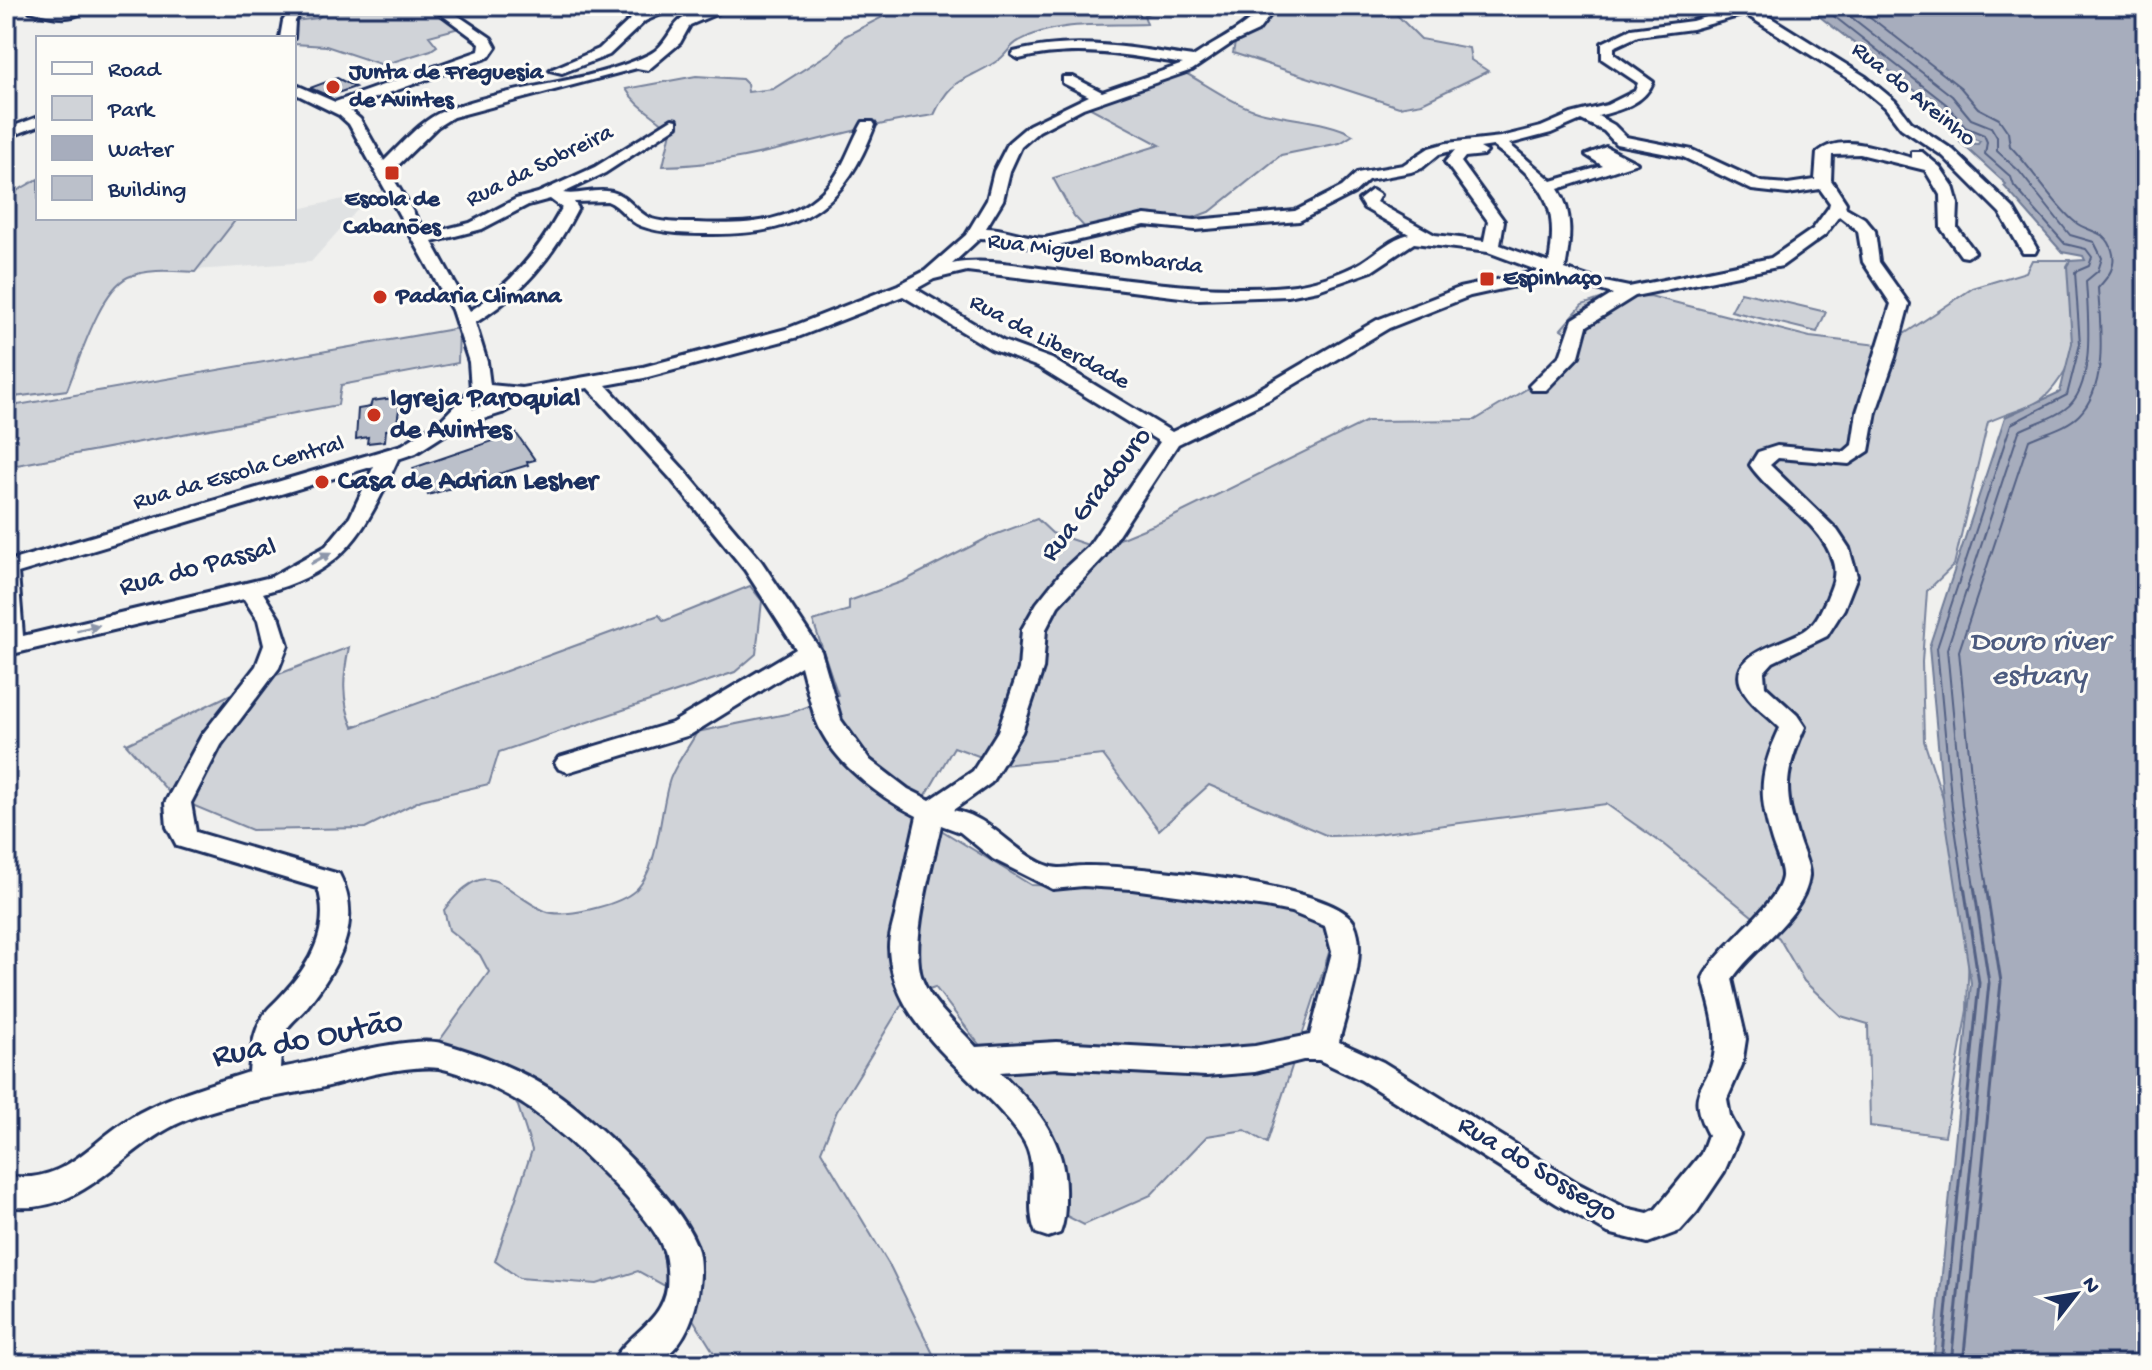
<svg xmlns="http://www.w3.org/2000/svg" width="2152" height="1370" font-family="'Gochi Hand',sans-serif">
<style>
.built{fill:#e0e2e3}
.green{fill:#d0d3d8;stroke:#76819b;stroke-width:2}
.water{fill:#a7adbd;stroke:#6f7b97;stroke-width:2}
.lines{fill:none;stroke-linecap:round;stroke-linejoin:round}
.shore-far1{stroke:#536184;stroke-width:2}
.shore{stroke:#536184;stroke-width:3}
.building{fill:#bbc0ca;stroke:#1b2f5e;stroke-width:2}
.minor-casing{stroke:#1b2f5e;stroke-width:6}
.minor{fill:#fdfcf7;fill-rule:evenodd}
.oneway{fill:#8c96aa}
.poi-dot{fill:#c8321e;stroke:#fdfcf7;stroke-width:3}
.labels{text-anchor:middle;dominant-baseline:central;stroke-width:6;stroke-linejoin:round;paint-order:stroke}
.far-poi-label{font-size:24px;font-weight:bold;fill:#1b2f5e;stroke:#fdfcf7;text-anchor:start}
.far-street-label{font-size:24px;fill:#1b2f5e;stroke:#fdfcf7}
.poi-label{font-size:28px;font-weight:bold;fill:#1b2f5e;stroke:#fdfcf7;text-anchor:start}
.street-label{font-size:28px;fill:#1b2f5e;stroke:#fdfcf7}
.water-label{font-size:30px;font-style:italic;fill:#4c5b7f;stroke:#fdfcf7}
.near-street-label{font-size:34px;fill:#1b2f5e;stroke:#fdfcf7}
</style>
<rect width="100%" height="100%" fill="#f0f0ee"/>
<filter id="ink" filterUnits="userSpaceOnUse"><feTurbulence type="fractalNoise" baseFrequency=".0125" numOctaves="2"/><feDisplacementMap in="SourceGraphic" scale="16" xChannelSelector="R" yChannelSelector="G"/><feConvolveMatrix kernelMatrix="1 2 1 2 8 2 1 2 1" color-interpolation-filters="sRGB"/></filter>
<g filter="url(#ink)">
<path class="built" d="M384,190L386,193L359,208L311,262L195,270L223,218H294V210Z"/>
<path class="green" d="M330,6H447L467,26L429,36L437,46L431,50L383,65L326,46L294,44V38H291L294,21L318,18Z
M904,6H1166L1144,15L1147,24C1106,26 1056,20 1019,41C1009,46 1006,56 997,61C964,83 952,75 934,115C843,127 754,165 663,166L671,131C656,115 637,108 626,89L696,76L742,79L747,84L748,92L773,89L831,52L845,36Z
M1273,6H1388L1421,39L1469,48L1471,60L1488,71L1422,103L1399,107L1233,53L1235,43L1226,39Z
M1180,70C1203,82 1233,104 1257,111C1284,119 1332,121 1353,135L1340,143L1281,155L1211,211L1177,224L1155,217L1090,233L1074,216L1053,178L1160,145L1083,104Z
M38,179V218H237L195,272C174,271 148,268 128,277C100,290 79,361 67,390L6,398V197Z
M2032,260H2070L2072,263L2078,364L2068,366C2041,412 2032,402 1988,422L1954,565L1927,591L1922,662L1924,741L1971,884L1967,1010L1945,1136L1870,1126L1868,1024L1841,1016L1804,981L1779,938L1663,844L1606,804L1368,835L1328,836L1209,785L1159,830L1103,755L1003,765L954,747L915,814L1031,885L1293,892L1338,925L1267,1143L1245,1130L1207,1136L1151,1195L1084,1225L1051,1208L1024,1103L935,987L907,996L837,1111L821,1151L891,1268L938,1364H721L676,1292L638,1271L597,1284L519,1278L495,1261L532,1150L518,1106L500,1083L442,1061L440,1040L489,972L480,955L449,930L444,910C489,851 501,891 545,911C564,919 616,905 632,893C660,873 659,811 670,779C676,763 689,747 697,732L791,713L838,695L813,621L849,610V601L904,581L989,537L1037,519L1052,533L1091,546L1117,540L1168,519L1367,421L1475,420L1533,385L1575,338L1561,329L1582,305L1606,297L1650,296L1810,337L1886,346L1973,288L2026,272Z
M1741,292L1826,312L1817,332L1731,311Z
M459,328L458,363L341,385L338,405L6,467V407Z
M750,586L762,601L756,654L735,672L499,752L489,784L421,800L365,828L252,830L173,797L126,744L125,742L127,744L248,686L349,647C343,675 341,700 353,727L659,615L664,621Z"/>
<path class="water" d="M1806,6H2146V1364H1933L1971,983L1944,809L1929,647L2005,417L2060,392L2072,343L2067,266L2070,261L2085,260L2083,256L2062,252L2004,186L2006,184L1961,143L1978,144L1980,141L1961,135L1940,110Z"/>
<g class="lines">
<path class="shore-far1" d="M1821,6L1946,104L1965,127L1984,135L1987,142L1985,154L2011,177L2014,186L2065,244L2086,249L2092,257L2089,266L2075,272L2080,344L2067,395L2011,424L1937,648L1952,808L1964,888
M1837,6L1952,96L1971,119L1991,127L1997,137V151L2019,171L2070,235L2094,242L2102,258L2098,271L2086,281C2088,315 2096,388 2065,409C2052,419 2034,423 2019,431L1947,649L1962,806L1974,888
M1856,6L1960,87L1978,108L1999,119L2008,132L2010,146C2031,167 2054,205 2075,222C2088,233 2106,229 2112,250C2117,266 2109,276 2098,288C2100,326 2109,385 2079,415C2066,428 2045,432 2029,440L1959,651L1974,805L1987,888"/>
<path class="shore" d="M1941,1364L1979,983L1964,886
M1951,1364L1989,983L1974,886
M1963,1364L2001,982L1986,886"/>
</g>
<path class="building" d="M337,78L355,87L329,96L310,88Z
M401,397L396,429L386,430L385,441L367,443L368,437L356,439L358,409L370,407L372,401Z
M516,433L535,460L527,462L528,465L428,495L413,468Z"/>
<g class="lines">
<defs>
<path id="minor" d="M30,6L76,8L82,12C68,22 47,15 30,11Z
M293,6H305L295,21L294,38H280L283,21Z
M430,6H444L491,38L496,47L489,57L347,108L360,119L384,161C402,144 421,120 444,111C508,85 590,84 650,54C667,45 671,26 682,19C696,9 718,6 734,6L690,25L680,43L648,70L637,68L453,117L437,127L390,173L426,234L470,223L516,199L538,193L595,167L672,119L677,120V126L605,173L563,193C578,196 595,188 612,192C629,196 636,213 652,219C665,223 681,223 695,223C740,225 789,225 823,191C844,171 849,146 863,122H873L875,125C844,208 802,234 714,234C690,234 663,234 641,226C627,221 621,206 607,201L574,202L578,208C553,257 522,294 475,323L487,362L490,385L522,388L643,367L786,329L898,285L925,271L966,235L987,200L994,171L1009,142L1029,125L1089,96L1063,83V77H1073L1102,92L1183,64C1128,55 1074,45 1019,59L1012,55L1014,52C1074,36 1133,48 1193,57C1218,40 1245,29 1264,6H1277L1258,31L1232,43L1192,70L1083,108L1039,131L1021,147L1010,171L1003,200L986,228C1007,228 1025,238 1045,238L1145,215L1195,220L1295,211L1342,187L1357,173L1403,165L1429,148L1447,143L1501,137L1541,127L1571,114L1607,105L1635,91L1638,83L1602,59V43L1631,29L1692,21L1736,8L1735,6H1752L1866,77L1895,101L1911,122L1953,150L2013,208L2037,249L2035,253H2023L2000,213L1943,156L1901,128L1885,107L1856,83L1745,14L1692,29L1638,36L1614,47V54L1653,82C1644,104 1620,110 1598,116L1614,125L1626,137L1692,150L1761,182L1788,184L1815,180L1817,153C1842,131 1885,151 1912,158V152H1922L1940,167L1953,186L1958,204L1957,228L1975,252L1967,257L1961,256L1941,228L1940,195L1925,170L1860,154L1832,155L1831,180L1846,203L1845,207L1864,218L1875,231L1879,262L1909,304L1895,357L1876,412L1869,451L1849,464L1778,458L1770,465L1837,530L1849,548L1857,576L1844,609L1827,636L1773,662L1764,672L1765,686L1797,715L1805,727C1784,774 1783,791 1799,841C1802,851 1810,866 1809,876C1805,916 1754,947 1732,979L1746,1039L1742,1065L1727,1099L1730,1116L1740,1135L1724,1172L1697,1212L1680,1231L1648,1243L1608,1233L1557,1204L1361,1080L1319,1060H1303L1255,1072L1206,1076L1056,1068L1000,1072C1037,1108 1067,1141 1065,1196C1065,1209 1065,1220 1060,1233L1048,1237L1036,1233C1023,1203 1042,1168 1022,1138C980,1076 891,1030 889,947C889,934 895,919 897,906C904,876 910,846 917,816C879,797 832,762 816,720C810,703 806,684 801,666L690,735L568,772L559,769L555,763L559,757L672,723L796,649L745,570L671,479L588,388L528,399L502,413L455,428L416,453L398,459C365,532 346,571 263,593L280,620L288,645L279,668L221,745L191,803L196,832L339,874C365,923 337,969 306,1008C300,1016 290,1022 286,1031C281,1042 281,1056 280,1068C319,1062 407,1035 441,1043C478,1053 521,1070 553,1091C591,1116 688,1207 698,1251C704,1278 696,1321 678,1344C673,1351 663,1358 656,1364H612C625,1334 662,1324 667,1287C668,1278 667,1260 664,1251C653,1214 565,1135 533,1111C512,1095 465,1073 439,1068C425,1066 405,1069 391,1071C367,1074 344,1083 320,1088C272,1098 233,1101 186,1120C119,1147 86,1218 6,1206V1176C68,1186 90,1139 139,1113C174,1094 212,1084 249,1072C251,1052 253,1031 265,1013C270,1006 277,1001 282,995C310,965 331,929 318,888L177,846L167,827L165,803L202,735L256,666L264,645L258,620L244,599L12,654L6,652V562L402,445L440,421L471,389L469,362L452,310L349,124L339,115L294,93V84L335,102L479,51L480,43ZM1581,120L1604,131L1616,144L1683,157L1752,190L1788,194L1820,189L1830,203L1829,207L1813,229L1771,258L1629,287L1600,281L1565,269C1570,242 1574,213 1558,189L1637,163L1606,147L1586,155L1603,166L1552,181L1509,144L1551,133ZM1493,146C1541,182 1560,200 1549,263L1500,245L1504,221L1461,162L1465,157L1484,155L1487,152L1480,148ZM1455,150L1445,162L1488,221L1484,241L1435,235L1376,202L1380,195L1372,190L1359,200L1364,208L1409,234C1390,239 1378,252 1362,262C1342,274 1310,284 1286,286C1210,293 1136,281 1061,271C1026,267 987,257 952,264L980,238C1003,238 1022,248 1045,248L1145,225L1195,230L1299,221L1354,193L1368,180L1411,172L1422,168L1439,154ZM550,199L562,208C539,250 511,285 470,311L432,242L482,229L528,205ZM1839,216L1858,231L1863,262L1891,304L1857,412L1852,445L1844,452L1777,446L1758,452L1750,465C1773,499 1822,522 1833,562C1837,575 1832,586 1827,598C1822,608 1817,622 1807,629C1787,644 1719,653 1745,693C1754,707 1769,716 1780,728C1759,773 1758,793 1772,841C1775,851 1783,867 1782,877C1778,905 1719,946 1703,978C1708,1000 1717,1024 1715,1047C1712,1090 1682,1085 1708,1135L1701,1154L1656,1209L1648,1213L1625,1208L1579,1184L1383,1062L1339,1042C1346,1010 1369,953 1354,923C1336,884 1129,865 1084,866C1076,866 1067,868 1059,868C1031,867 1000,829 976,818C969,814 961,812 953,810L991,783L1022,732L1043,669L1046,629L1058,606L1104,557L1178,444L1268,400L1389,328L1470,296L1556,277L1613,294L1573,319L1561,354L1529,386L1532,390H1546L1579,356L1587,326L1635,296L1782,266L1825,235ZM1414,243L1488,252L1539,271L1459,288L1377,320L1254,392L1172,432L1052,359L1003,341L916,289L934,279L967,271L1197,299L1288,296L1318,290L1372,271ZM903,296L991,349L1038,367L1160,442L1088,547L1064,569L1037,603L1022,629L1019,669L998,731L973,771L930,800L908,789L870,760L841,720L821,651L761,561L685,471L606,385L644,378L798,337ZM486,396L501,398L472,410ZM374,466L350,517L326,546L271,577L23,636L18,573ZM941,825L960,832L993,859L1053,889L1083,886L1132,889L1266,907L1291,912L1325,926L1332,952L1310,1035L1255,1046L1206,1050L1056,1042L976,1047C959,1027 931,1004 922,979C909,942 933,864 941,825Z
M661,6H679L645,21L609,55L562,73L550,70L599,49L635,15Z
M38,117V126L6,138V129Z"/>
</defs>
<use href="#minor" class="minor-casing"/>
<use href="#minor" class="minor"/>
</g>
<defs><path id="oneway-solid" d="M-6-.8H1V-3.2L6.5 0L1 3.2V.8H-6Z" transform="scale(2)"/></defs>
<g class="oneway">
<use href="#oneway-solid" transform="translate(321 558) rotate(-29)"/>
<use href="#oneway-solid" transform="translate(88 628) rotate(-14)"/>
</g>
</g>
<g class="poi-dot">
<circle cx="333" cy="87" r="8"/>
<rect x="384" y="165" width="16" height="16" rx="4"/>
<rect x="1479" y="271" width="16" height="16" rx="4"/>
<circle cx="380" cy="297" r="8"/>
<circle cx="374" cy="415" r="8"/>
<circle cx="322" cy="482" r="8"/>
</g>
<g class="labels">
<g class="far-poi-label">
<text x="349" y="73">Junta de Freguesia<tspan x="349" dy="28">de Avintes</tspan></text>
<text x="392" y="200" text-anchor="middle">Escola de<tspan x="392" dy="28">Cabanões</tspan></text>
<text x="1503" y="279">Espinhaço</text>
<text x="396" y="297">Padaria Climana</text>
</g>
<g class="far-street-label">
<text transform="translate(1913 95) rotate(39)">Rua do Areinho</text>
<text transform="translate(540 167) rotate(-26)">Rua da Sobreira</text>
<text transform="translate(1095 255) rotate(7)">Rua Miguel Bombarda</text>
<text transform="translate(1049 343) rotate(28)">Rua da Liberdade</text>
<text transform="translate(239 474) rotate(-16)">Rua da Escola Central</text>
</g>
<g class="poi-label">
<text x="390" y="399">Igreja Paroquial<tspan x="390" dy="32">de Avintes</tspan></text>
<text x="338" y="482">Casa de Adrian Lesher</text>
</g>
<g class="street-label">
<text transform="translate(1097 495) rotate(-52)">Rua Gradouro</text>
<text transform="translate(198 568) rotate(-15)">Rua do Passal</text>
<text transform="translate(1537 1170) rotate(31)">Rua do Sossego</text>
</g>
<g class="water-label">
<text x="2039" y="643">Douro river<tspan x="2039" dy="34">estuary</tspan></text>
</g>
<g class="near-street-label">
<text transform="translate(308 1041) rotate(-11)">Rua do Outão</text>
</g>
</g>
<rect width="2152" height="1370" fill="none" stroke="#fdfcf7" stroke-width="32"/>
<rect x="16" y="16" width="2120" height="1338" fill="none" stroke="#1b2f5e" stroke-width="3" filter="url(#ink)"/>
<rect x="36" y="36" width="260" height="184" fill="#fdfcf7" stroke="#a3aaba" stroke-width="2"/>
<rect x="52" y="62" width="40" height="12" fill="#fdfcf7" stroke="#a3aaba" stroke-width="2"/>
<text x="108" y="76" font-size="24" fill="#1b2f5e">Road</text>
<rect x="52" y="96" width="40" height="24" fill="#d0d3d8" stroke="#a3aaba" stroke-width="2"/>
<text x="108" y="116" font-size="24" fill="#1b2f5e">Park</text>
<rect x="52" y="136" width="40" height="24" fill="#a7adbd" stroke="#a3aaba" stroke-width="2"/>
<text x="108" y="156" font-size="24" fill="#1b2f5e">Water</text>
<rect x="52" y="176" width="40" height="24" fill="#bbc0ca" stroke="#a3aaba" stroke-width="2"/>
<text x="108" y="196" font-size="24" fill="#1b2f5e">Building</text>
<g transform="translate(2076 1294) rotate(59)" stroke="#fdfcf7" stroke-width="6" paint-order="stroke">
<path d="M0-6L14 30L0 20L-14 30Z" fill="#1b2f5e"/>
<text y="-12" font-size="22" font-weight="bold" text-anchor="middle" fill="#1b2f5e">N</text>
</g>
</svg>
